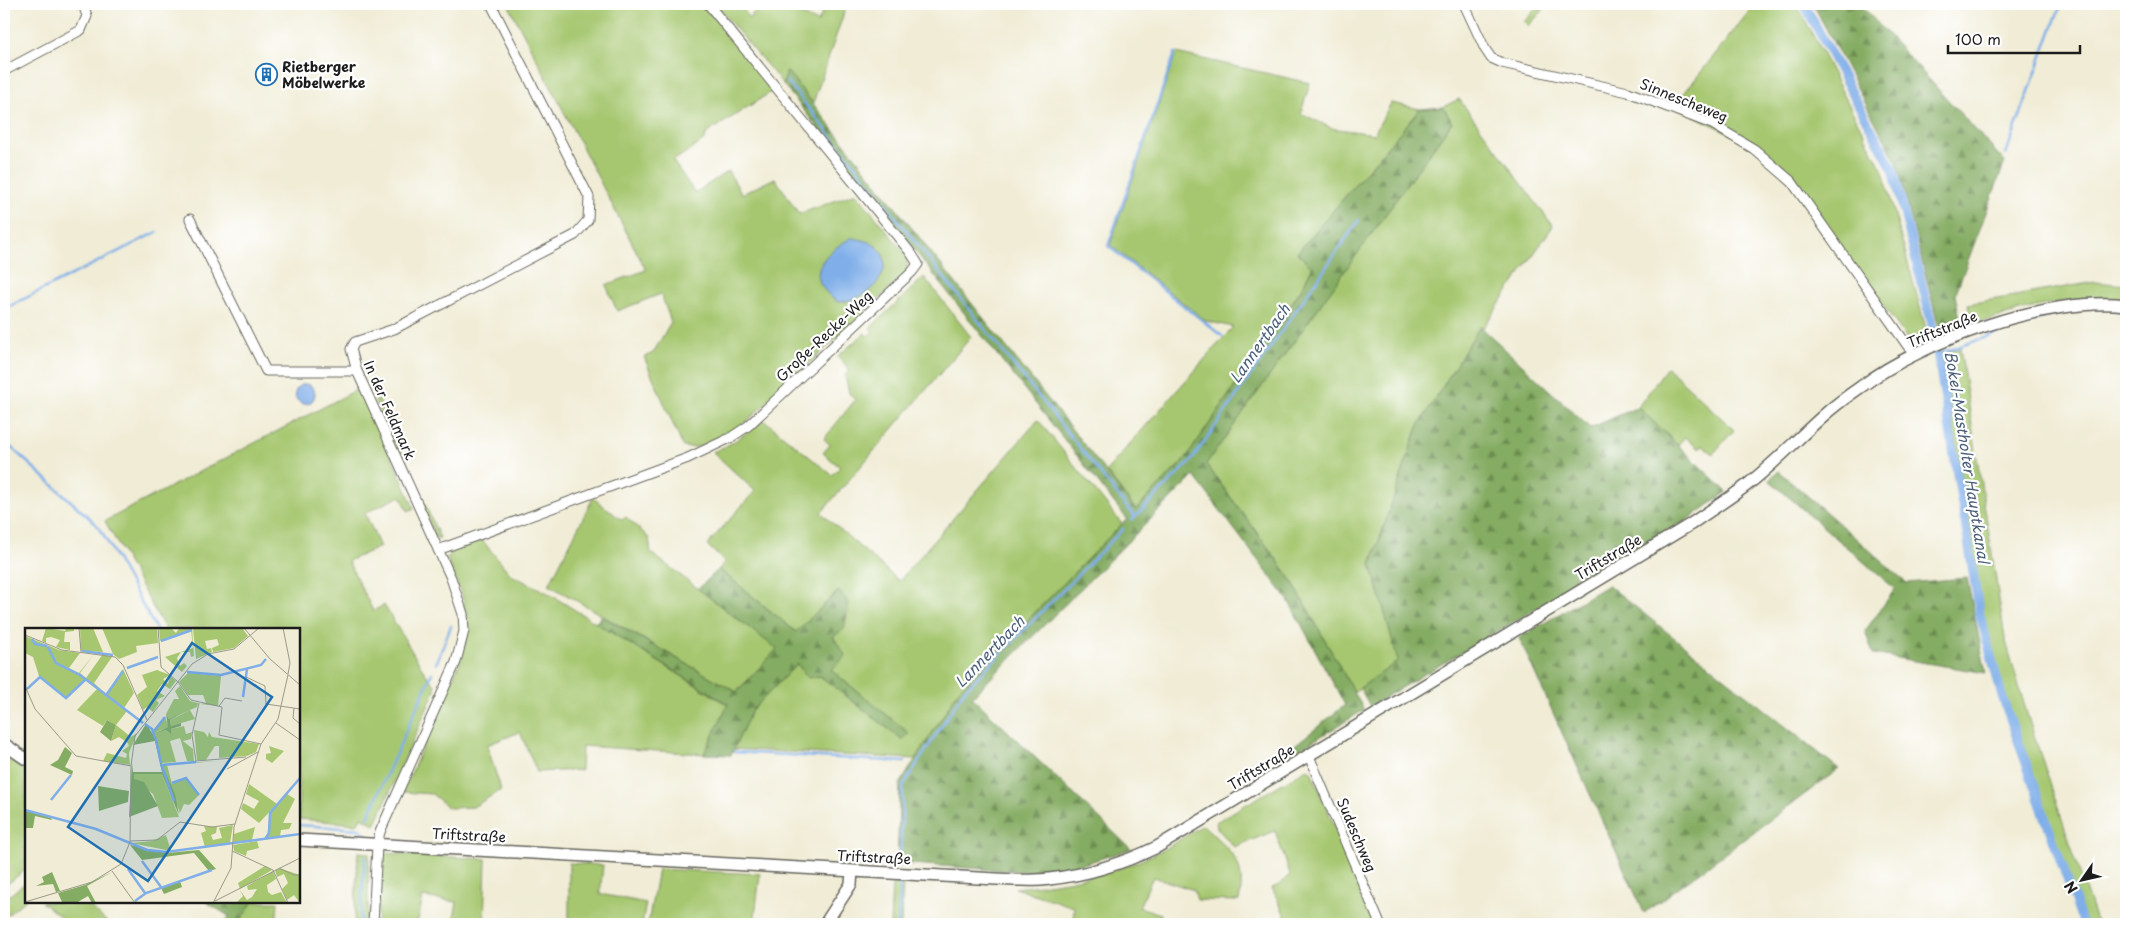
<svg xmlns="http://www.w3.org/2000/svg" width="2130" height="928" font-family="'Playpen Sans',sans-serif">
<style>
.green{fill:#a6c770;stroke:#617246}
.forest{fill:url(#forest-firs);stroke:#50643f}
.water{fill:#7faee9;stroke:#4e6582}
.lines{fill:none;stroke-linecap:round;stroke-linejoin:round}
.stream{stroke:#7faee9;stroke-width:2.5}
.canal{stroke:#7faee9;stroke-width:9}
.minor-casing{stroke:#66655d;stroke-width:11}
.tertiary-casing{stroke:#66655d;stroke-width:14}
.minor{stroke:#fff;stroke-width:9}
.tertiary{stroke:#fff;stroke-width:11}
.labels{text-anchor:middle;dominant-baseline:central;stroke-width:4.5;stroke-linejoin:round;paint-order:stroke}
.poi-label{font-size:14px;font-weight:bold;fill:#1c1c1c;stroke:#fff;text-anchor:start}
.street-label{font-size:14px;fill:#1c1c1c;stroke:#fff}
.water-label{font-size:15px;font-style:italic;fill:#495e78;stroke:#fff}
.inset-river{fill:none;stroke:#7faee9;stroke-width:2.5}
.inset-road{fill:none;stroke:#9b998b;stroke-width:1}
.view{fill:#1f6fb2;fill-opacity:0.15;stroke:#1f6fb2;stroke-width:2.5}
.inset-edge{fill:none;stroke:#1c1c1c;stroke-width:2.5}
</style>
<defs>
<pattern id="forest-firs" width="22" height="20" patternUnits="userSpaceOnUse" patternTransform="scale(1.25)"><rect width="22" height="20" fill="#84ac62"/><path d="M5 1l3.5 6h-7zM16 11l3.5 6h-7z" fill="#6b8b50"/></pattern>
</defs>
<rect width="100%" height="100%" fill="#fff"/>
<filter id="ink" filterUnits="userSpaceOnUse"><feTurbulence type="fractalNoise" baseFrequency=".02" numOctaves="2"/><feDisplacementMap in="SourceGraphic" scale="10" xChannelSelector="R" yChannelSelector="G"/><feConvolveMatrix kernelMatrix="1 2 1 2 8 2 1 2 1" color-interpolation-filters="sRGB"/></filter>
<filter id="wash" filterUnits="userSpaceOnUse"><feTurbulence type="fractalNoise" baseFrequency=".0096" numOctaves="4" result="noise"/><feDisplacementMap in="SourceGraphic" scale="20" xChannelSelector="R" yChannelSelector="G"/><feGaussianBlur stdDeviation="1.12" result="paint"/><feColorMatrix in="noise" values="0 0 0 0 0 0 0 0 0 0 0 0 0 0 0 0 0 1.4 0 .05"/><feComposite in="paint" operator="in"/></filter>
<g filter="url(#wash)">
<rect width="100%" height="100%" fill="#f0ecd5"/>
<path class="green" d="M508,4H703L772,88L771,92L706,134L705,140L673,161L695,193L728,171L742,194L775,178L799,214L856,193L907,256V273L747,421C728,435 709,450 683,447L644,357L653,353L671,322L661,294L617,311L606,285L646,270Z
M715,4H741L749,19L760,4H777L818,22L826,4H847L813,103L787,72L783,84Z
M1540,4H1549L1528,26L1524,22Z
M1755,4H1795L1801,12L1883,171L1929,340L1916,346L1908,340L1794,180L1756,146L1674,106Z
M1176,53L1310,83L1301,113L1331,128L1374,134L1391,103L1420,109L1297,253L1312,268L1301,289L1186,458L1136,510L1106,471L1233,327L1206,321L1110,245Z
M1459,99L1553,226L1483,328L1480,326L1418,427L1371,564L1399,661L1354,692L1289,576L1206,464L1452,122L1443,107Z
M924,277L971,337L821,513L899,581L1038,420L1122,524L959,690L916,759L733,749L752,710L797,664L808,678L820,676L903,740L908,733L831,670L838,591L796,632L719,569L725,562L707,545L755,491L713,452L732,443L764,420L832,475L840,467L823,453L830,445L824,439L855,400L849,393L845,376L850,370L838,356L865,333L868,336L873,331L870,328Z
M2095,282L2126,285V300C2072,293 2023,310 1972,325L1968,304Z
M1960,348L2005,638L2027,714L2097,924H2087L2004,695L1983,614L1942,354Z
M1667,367L1734,430L1713,454L1703,445L1699,449L1685,437L1678,445L1638,407Z
M360,388L367,399L414,508L408,511L401,496L365,513L380,547L348,561L373,611L384,605L425,673L435,685V691L375,825L362,817L357,824L299,819V629H165L105,521Z
M378,398L440,538H436L375,401Z
M593,498L622,520L626,517L649,538L651,553L778,649L736,692L549,585Z
M482,540L511,575L546,592L728,705L704,754L582,746L581,770L537,772L520,732L487,745L501,790L473,807L449,808L432,794L403,792L460,662L468,634L463,598L447,559L454,549Z
M4,757L26,771V869L4,887Z
M1307,769L1311,771L1376,924H1289L1272,888L1281,884L1290,874L1275,831L1234,847L1217,828L1216,822Z
M1203,825C1229,850 1248,861 1239,901L1197,900L1194,890L1153,877L1139,907L1161,914L1160,924H1073L1074,907L1015,888C1063,883 1113,875 1157,853C1173,845 1188,834 1203,825Z
M358,852L369,853L368,924H354Z
M386,853L486,859L484,924H453L457,902L423,897L417,924H377L382,857Z
M569,863L603,865L600,894L646,903L642,924H569Z
M658,869L760,874L754,924H648Z
M26,882V899L4,918V900Z
M903,883L901,924H890L892,884Z
M41,902H85L109,924H70Z
M251,902H278L276,924H238Z"/>
<path class="forest" d="M1813,4H1860L2005,162L1955,295L1962,328L1941,336L1897,163Z
M787,71L1136,510L1186,458L1301,290L1312,268L1297,253L1420,109L1443,107L1452,122L1206,464L1289,576L1364,710L1277,763L1275,761L1345,705L1288,600L1194,476L972,697L1131,849L1083,864L1047,872L1012,871L897,863L900,784L959,690L1127,519L783,84Z
M1480,326L1590,428L1638,407L1727,492L1689,519L1370,706L1360,688L1398,661L1371,564L1418,427Z
M1779,471L1907,583L1967,578L1986,673L1873,654L1865,631L1895,589L1769,480Z
M719,569L796,632L839,591L849,603L844,629L833,637L846,656L831,670L909,733L903,740L820,676L808,678L797,664L752,710L731,755L704,754L728,704L596,623L601,616L737,692L777,649L698,589Z
M1608,585L1839,769L1644,913L1519,638Z
M206,902H251L252,903L238,924H224L229,916Z"/>
<path class="water" d="M851,238C908,243 885,299 838,302C802,277 821,255 851,238Z
M295 394a10 10 0 1 1 20 0a10 10 0 1 1-20 0Z"/>
<g class="lines">
<path class="stream" d="M1175,53L1108,246L1222,336
M787,81L1135,517
M2006,154L2061,4
M4,309L157,232
M2113,310L2126,311
M1938,354L2038,319L2063,313
M4,441L95,523L103,534L156,629
M1132,520L1191,461L1359,220
M436,664L451,626
M734,752L905,762
M368,817L432,673
M299,825L359,829L365,833
M900,867L903,786L964,691L1123,529
M360,924L365,857
M898,924L900,885"/>
<path class="canal" d="M1804,4L1893,169L1934,333L1980,615L2002,696L2083,924"/>
</g>
</g>
<g filter="url(#ink)">
<g class="lines">
<defs>
<path id="minor" d="M1464,4L1485,49L1491,58L1502,63L1628,92L1712,124L1754,149L1792,182L1914,355
M4,71L81,30L87,16L83,4
M190,219L266,371H357
M438,550L688,458L730,438L748,426L912,272L918,264L911,253L708,4
M1309,756L1380,924
M373,924L377,845L380,832L456,662L464,631L463,614L451,578L357,371L351,349L355,342L394,329L575,235L588,220L589,197L491,4"/>
<path id="tertiary" d="M4,744L26,759
M299,840L1014,880C1026,880 1038,881 1049,879C1086,875 1124,863 1157,847L1691,524C1709,511 1729,499 1747,485C1774,464 1797,439 1823,416C1835,405 1849,395 1862,386C1923,340 2050,296 2126,305
M825,924L851,884L852,871"/>
</defs>
<use href="#minor" class="minor-casing"/>
<use href="#tertiary" class="tertiary-casing"/>
<use href="#minor" class="minor"/>
<use href="#tertiary" class="tertiary"/>
</g>
</g>
<defs>
<symbol id="building-ring" viewBox="-11 -11 22 22"><circle r="9.5" fill="#fff" stroke="#1f6fb2" stroke-width="1.5"/><path d="M-4-6H4V6H1V3H-1V6H-4ZM-2.5-4.3h1.7v1.8h-1.7ZM.8-4.3h1.7v1.8H.8ZM-2.5-1h1.7V.8h-1.7ZM.8-1h1.7V.8H.8Z" fill="#1f6fb2"/></symbol>
</defs>
<g fill-rule="evenodd">
<use href="#building-ring" x="254" y="62" width="25" height="25"/>
</g>
<g class="labels">
<g class="poi-label">
<text x="282" y="66">Rietberger<tspan x="282" dy="16">Möbelwerke</tspan></text>
</g>
<g class="street-label">
<text transform="translate(1684 100) rotate(22)">Sinnescheweg</text>
<text transform="translate(1942 329) rotate(-22)">Triftstraße</text>
<text transform="translate(824 336) rotate(-43)">Große-Recke-Weg</text>
<text transform="translate(390 410) rotate(66)">In der Feldmark</text>
<text transform="translate(1608 557) rotate(-31)">Triftstraße</text>
<text transform="translate(1261 767) rotate(-31)">Triftstraße</text>
<text transform="translate(469 835) rotate(3)">Triftstraße</text>
<text transform="translate(1357 835) rotate(67)">Sudeschweg</text>
<text transform="translate(874 857) rotate(3)">Triftstraße</text>
</g>
<g class="water-label">
<text transform="translate(1259 343) rotate(-55)">Lannertbach</text>
<text transform="translate(1968 457) rotate(81)">Bokel-Mastholter Hauptkanal</text>
<text transform="translate(989 651) rotate(-46)">Lannertbach</text>
</g>
</g>
<g transform="translate(25 628)">
<rect width="275" height="275" fill="#f0ecd5"/>
<path d="M21,0L40,3L41,0H49V3L40,4L39,14H45V22L31,19L35,12L26,9L21,10V15L17,13ZM55,0H68L78,24L56,23ZM77,0H132L133,15L111,18L112,24L94,31L88,26ZM134,0H146L151,5L154,0H167L169,28L166,29L165,24H156L152,30L155,38L159,35L162,38L157,44L140,29L168,20L166,2L135,13ZM168,0H217L223,8L209,20L188,24L187,20L194,17L192,11L180,13L182,21L186,20L187,24L171,31ZM0,8L34,22L55,25L44,40L54,45L69,26L55,45L61,50L78,26L87,29L69,55L81,66L98,41L109,65L99,80L119,95L102,83L91,97L106,109L112,105L104,125L105,137L78,133L82,125L101,130L102,126L97,123L104,118L103,115L94,109L86,113L91,97L82,92L78,98L52,82L72,61L60,51L41,70L14,48L8,29L0,25ZM132,42L145,47L138,51L143,56L145,48L151,53L145,61L137,56L132,63L140,68L131,72L134,75L128,84L122,79L118,82L112,67L122,59L117,47ZM163,45L196,48L193,78L175,76L181,75L178,67H163L154,54ZM155,58L165,73L173,75L172,79L144,91L141,86L149,71H154L150,63ZM165,82L170,91L146,98L145,92ZM140,89L144,99L131,104L141,102L147,107L146,101L159,98L161,106L167,104L166,111L158,113L168,121L169,133H162L155,110L145,113L151,134L137,135L128,104ZM169,102L179,104L183,109L184,104L187,109L234,116L231,124L222,128L194,130V118H190L181,132H172ZM244,118L259,123L247,135L241,131V126L246,125ZM137,137H142L147,156L161,150L174,167L164,177L159,176L155,185ZM109,146H137L154,189L137,190L128,166L109,151ZM224,156L252,176L234,195L216,181L218,175L229,181L234,173L221,166ZM262,166L270,171L258,195H267L264,201L256,202L255,208L242,210L245,185ZM208,197L205,215L180,219L176,205L181,203L179,198L192,199L191,205L186,207L188,212L197,210L194,200ZM230,199L227,212L208,215L209,206ZM141,207L146,223L106,215L127,213ZM232,213L234,220L222,223L221,228L209,223L208,217ZM240,238L247,242L215,261L213,255ZM254,240L275,247V275L269,267L262,272L257,261L263,255L259,246L252,249L250,242ZM248,243L251,251L242,257L243,264L247,267L256,264L262,275H211L218,268L215,262L222,272L227,269L232,261L223,262L222,258Z" fill="#a6c770"/>
<path d="M159,84L145,92L146,98L156,95V98L146,101L147,107L141,102L131,105L143,99L141,86L144,91ZM82,92L91,97L86,113L75,104ZM121,96L132,112L137,136L195,133L137,137L150,166L154,187L137,146H109V151L119,154L133,178L104,189L107,135L108,144H137L130,113L108,117ZM40,119L47,125L40,139L48,143L47,147L25,137L33,132ZM73,158L104,163L103,174L74,183ZM0,182L26,190L27,192L10,188L8,200H0ZM105,217L142,225L174,222L191,241L184,243L169,225L117,232ZM27,244L35,263L31,264L28,256L11,258L19,254L17,249ZM87,244L62,258L71,275H67L63,268L51,275H34L37,274L33,265L60,257ZM155,253L157,259L139,266L136,260Z" fill="#84ac62"/>
<path class="inset-river" d="M7,11L10,16L22,18M136,13L167,2M23,19L31,35L55,47L118,95M57,23L88,27M102,40L133,29M162,44L196,47L236,37L241,31M2,61L15,49L41,70L60,52M82,66L98,43M218,69L222,41M120,96L127,101L131,112L136,135M129,103L140,89M136,136L149,173M137,137L171,134M147,155L161,150L174,167M26,172L46,147M0,182L71,201L122,222L141,224L275,206M240,211L244,205L245,185L275,150M117,233L136,259M103,241L120,265M110,273L121,265L187,242"/>
<path class="inset-road" d="M54,0L56,24M133,0L136,39L153,54L166,72L197,79L194,107L236,116M219,0L245,31L275,57M258,0L265,35L263,46M0,7L37,22L90,29L98,37L122,92M221,49L240,58L241,76L275,81M0,58L10,81L51,128L106,138M174,75L167,107L171,133L221,129M194,78L200,70L217,73M269,80L268,90L275,96M251,95L275,112M202,141L233,124M105,213L132,212L155,194L187,199L210,196M207,223L248,242L263,275M254,240L269,247H275M87,243L110,275M190,273L275,230M0,274L67,254L96,236L105,214L106,138L110,108L167,36L183,26L209,21L234,0M188,275L206,240L209,199L236,116L253,91L263,47"/>
<path class="view" d="M167,15L247,69L123,253L43,199Z"/>
<rect width="275" height="275" class="inset-edge"/>
</g>
<rect width="2130" height="928" fill="none" stroke="#fff" stroke-width="20"/>
<g transform="translate(2082 880) rotate(236)" stroke="#ffffff" stroke-width="4" paint-order="stroke">
<path d="M0-4L9 19L0 12L-9 19Z" fill="#1c1c1c"/>
<text y="-8" font-size="14" font-weight="bold" text-anchor="middle" fill="#1c1c1c">N</text>
</g>
<path d="M1948 45v8h132v-8" fill="none" stroke="#1c1c1c" stroke-width="2.5"/>
<text x="1955" y="45" font-size="15" fill="#1c1c1c" stroke="#ffffff" stroke-width="4" paint-order="stroke">100 m</text>
</svg>
